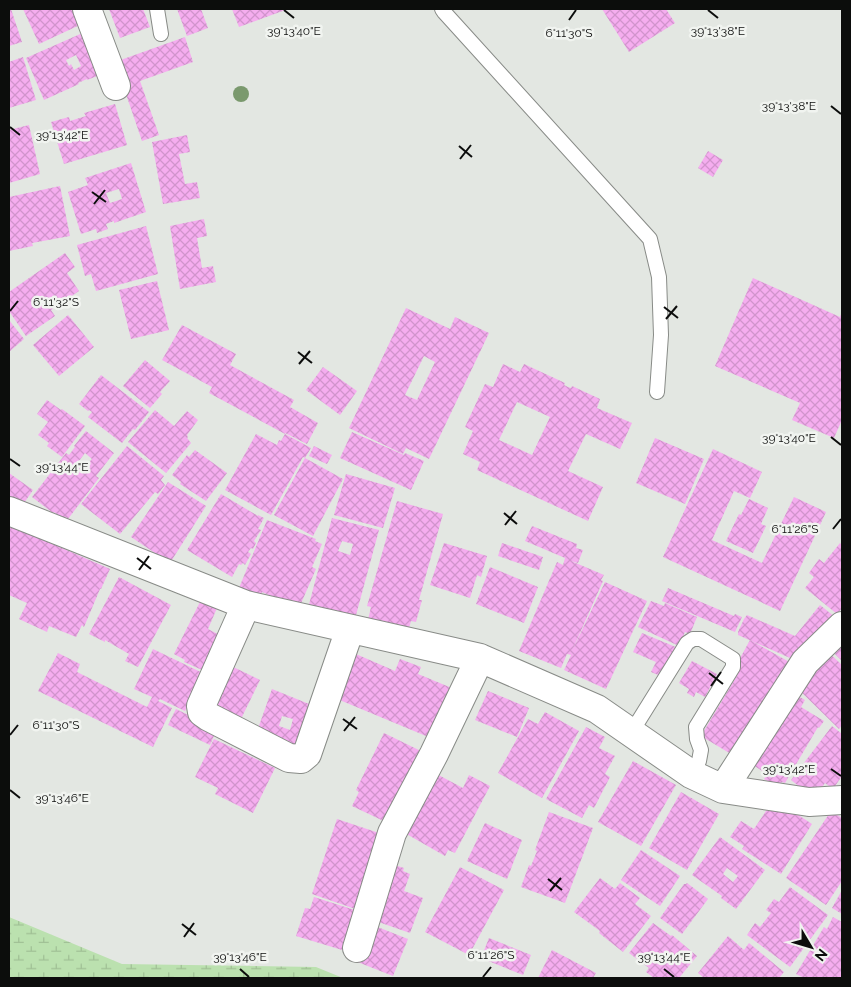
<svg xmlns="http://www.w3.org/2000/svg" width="851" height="987" font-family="Raleway,sans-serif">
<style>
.wetland{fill:url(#wetland-marsh)}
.building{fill:url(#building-cross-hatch);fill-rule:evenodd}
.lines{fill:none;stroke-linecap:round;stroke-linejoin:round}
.lane-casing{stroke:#888b87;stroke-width:16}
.street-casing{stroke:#888b87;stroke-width:30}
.lane{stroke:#fff;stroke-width:14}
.street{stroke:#fff;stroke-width:28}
.tree{fill:#7a996d}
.ticks{fill:none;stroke:#0c0d0c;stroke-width:2}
.ticks-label{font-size:12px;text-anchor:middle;fill:#0c0d0c;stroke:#f1f4f0;stroke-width:5;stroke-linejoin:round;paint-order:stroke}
</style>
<defs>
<pattern id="wetland-marsh" width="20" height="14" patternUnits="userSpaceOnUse" patternTransform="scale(1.25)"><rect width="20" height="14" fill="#bbe1af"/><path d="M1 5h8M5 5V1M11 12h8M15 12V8" fill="none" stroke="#a0c095"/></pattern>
<pattern id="building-cross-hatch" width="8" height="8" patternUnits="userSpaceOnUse" patternTransform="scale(1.25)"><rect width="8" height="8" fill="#f5adef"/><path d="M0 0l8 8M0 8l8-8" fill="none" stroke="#d194cc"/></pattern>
</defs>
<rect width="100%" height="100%" fill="#e3e7e2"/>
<path class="wetland" d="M9,917L122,964L316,967L343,978H9Z"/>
<path class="building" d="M9,9H11L22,42L9,46Z
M23,9H77L84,23L39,44Z
M109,9H143L150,27L120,38Z
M177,9H201L208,28L187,36Z
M232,9H288L239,27Z
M602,9H666L675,23L629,52Z
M87,31L105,73L87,80V79L78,83L79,84L44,100L26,58ZM76,55L81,66L74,70L71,64L69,66L66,60Z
M185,37L193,62L140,81L159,135L142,141L115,62Z
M23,57L36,100L9,108V62Z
M115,104L127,145L64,164L51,122L69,117L70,121L86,116L84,113Z
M29,125L40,174L9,183V130Z
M187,135L190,152L179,154L185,184L197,182L200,198L163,204L152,142Z
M708,151L723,160L713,177L698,168Z
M131,163L146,212L114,223V221L106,224L108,229L97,233L96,229L81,234L68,192L88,185L85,178ZM119,189L122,199L110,203L106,193Z
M60,186L70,236L32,243L33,246L9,251V197Z
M204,219L207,236L197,238L202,268L213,266L216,282L180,289L170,226Z
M146,226L158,274L96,291L91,274L85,276L77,245Z
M65,253L75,267L67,273L79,291L51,310L55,316L26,336L9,311V292Z
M753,278L840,317L842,311V423L841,422L834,438L792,420L800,403L715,366Z
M157,281L169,330L131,339L119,290Z
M406,308L450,329L455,317L489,333L429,459L406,448L403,454L349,428ZM424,356L435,362L417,400L405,395Z
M68,315L94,347L59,376L33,345Z
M9,320L24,339L9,352Z
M182,325L236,354L230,365L294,400L290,407L318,423L307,444L285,433V434L209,393L212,387L162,360Z
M145,360L170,381L160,392L162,394L150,408L123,386Z
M503,364L520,372L524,364L565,383L564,385L568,387L571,388L572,386L600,399L597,408L632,423L620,449L586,434L568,471L603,487L588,521L477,470L480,462L463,454L473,431L465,427L485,384L493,387ZM517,402L550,417L532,455L499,440Z
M323,367L357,391L340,415L306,390Z
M101,375L149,412L135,430L133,429L122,443L88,417L92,412L89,410L88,411L79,404Z
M47,400L61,410L62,409L85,426L62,457L47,446L49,443L38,435L48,422L37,414Z
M155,410L174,426L187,411L198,420L187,435L188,437L187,438L191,443L166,473L128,442Z
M86,431L114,453L96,476L99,478L68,519L66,517L64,519L54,512L53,513L32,497L66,453L69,455L75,447L74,446ZM85,453L92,459L85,467L79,461Z
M352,432L404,455L405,453L424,461L411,490L340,458Z
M256,434L277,445L279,440L281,441L285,434L311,448L305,458L303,457L271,515L225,490Z
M655,438L704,459L685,504L636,483Z
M127,446L164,476L161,480L165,485L158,494L155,492L120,534L81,504Z
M314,446L332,455L327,464L309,456Z
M713,449L762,472L750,498L734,491L712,540L762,563L794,497L826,512L780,611L663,557Z
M195,450L227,473L206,501L180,484L181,482L172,475L187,455L189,457Z
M305,458L343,479L313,536L274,515Z
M9,473L33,490L22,506L9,497Z
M346,474L395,488L383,528L334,515Z
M168,482L206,506L170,563L131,537Z
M221,494L258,516V515L264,518L258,529L261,530L254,541L256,543L253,549L251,548L248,552L251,554L245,565L243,563L241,565L239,564L232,577L187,550Z
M749,499L768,508L761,524L766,526L753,553L726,541L739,514L741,515Z
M397,501L443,514L419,600H422L416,622L411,621L407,635L367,624L371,607L367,606Z
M332,518L379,530L356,615H355L353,619L307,612ZM342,541L353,544L350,555L338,551Z
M267,520L316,539L315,541L322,544L312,567L316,569L299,608L262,592L261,597L239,588Z
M9,525L110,569L101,589H100L84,627L82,625L76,637L49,626L47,632L19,619L27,603L9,595Z
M532,526L577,544L576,548L583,550L578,563L571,561L604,575L601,580L603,581L572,651L605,582L647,601L606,689L564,670L571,655L567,654L561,668L519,651L557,562L563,565L565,558L525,541Z
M444,543L487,556L481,577L477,575L470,598L430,585Z
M502,543L543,557L539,570L498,556Z
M840,543L842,545V608L837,614L805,588L814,577L809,573L819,559L824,563Z
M490,567L538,587L524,623L476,604Z
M119,577L171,605L138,667L125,661L129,654L105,640V642L89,634Z
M668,588L734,616L735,614L742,617L735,632L662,601Z
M201,600L217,608L208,629L227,639L209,673L184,662L185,660L174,654Z
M651,601L664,606L665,603L697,617L690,634L685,632L679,646L638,627Z
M820,605L840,621L799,662L738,635V632L744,619L747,615L795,636Z
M842,632V661L828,647Z
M642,633L678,648L663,677L651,672L656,662L633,652Z
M750,640L793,664L780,696L766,689L779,697L741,760L701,736L738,674L733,671Z
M153,649L211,677L191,699L185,711L160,699L158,701L172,708L153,747L38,691L58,653L80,664L77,672L147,707L152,697L134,689Z
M826,650L842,665V725L839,729L793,684Z
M349,651L395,671L400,659L421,667L418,674L459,691L438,741L330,696Z
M692,661L717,674L705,697L696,692L694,697L687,693L689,689L679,683Z
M225,663L260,680L239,723L204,706Z
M272,689L314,706L296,753L255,737ZM282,716L293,719L290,730L279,726Z
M488,691L529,708L517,737L475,720Z
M789,691L805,700L801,707L824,721L819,728L818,727L785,783L782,782L778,787L764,779L767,774L745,760Z
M176,709L217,729L210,745L168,725Z
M545,712L579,731L542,798L498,773L528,719L538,724Z
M832,726L842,734V776L833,789L825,783L814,798L791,780Z
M586,727L605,737L599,748L615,756L605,774L610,777L594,808L589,805L582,818L546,799Z
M384,733L427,754L392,825L352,806L359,792L356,790Z
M214,739L275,768L253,813L215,794L218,788L195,777Z
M633,761L676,785L641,846L598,822Z
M431,771L463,788L469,775L490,786L455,853L448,850L445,856L403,832Z
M681,792L719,814L687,870L649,848Z
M774,799L812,824L781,874L742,849L744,846L730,837L741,821L754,829Z
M831,811L842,818V881L826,905L786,878Z
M549,812L593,828L565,903L521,887L529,865L531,866L537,851L535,850Z
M337,819L385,835L361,911L312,894Z
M485,823L522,840L507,879L467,861Z
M720,837L765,870L736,909L721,898L722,896L692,875ZM727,868L738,876L733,882L723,874Z
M641,850L680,876L660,906L621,880Z
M388,863L404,868L403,871L410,874L404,891L423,898L410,933L367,918Z
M460,867L504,890L469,955L425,932Z
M600,878L615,889L620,883L640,898L635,904L651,916L623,952L599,933L600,931L574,912Z
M687,883L708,899L682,934L660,918L684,884H686Z
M790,887L828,915L790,967L747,935L755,923L760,927L771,913L766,910L774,899L779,902Z
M842,890V914L832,908Z
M314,897L364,913L352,953L296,936L305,908L310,909Z
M833,917L842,922V978H804L796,974L824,927L827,929Z
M653,923L671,936L672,935L697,956L679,978H663L661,977L660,978H654L646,972L649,968L629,953Z
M370,924L408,939L393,976L355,961Z
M728,936L744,950L749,943L784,972L779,978H704L698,973Z
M489,938L531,955L523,975L481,958Z
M552,950L596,973L593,978H538Z"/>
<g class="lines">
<defs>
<path id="lane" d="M157,9L161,34
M442,9L444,12L650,239L659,277L661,335L657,392
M631,733L687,643L693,639H701L733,659V667L696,727L697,739L701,750L699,761L691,774"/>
<path id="street" d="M87,9L116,86
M9,511L246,605L480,658L597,709L691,774L723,789L809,802L842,800
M246,605L201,706L202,712L209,717L289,758L301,759L307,754L350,629
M723,789L805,662L842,626
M357,948L392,833L434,754L480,658"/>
</defs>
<use href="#lane" class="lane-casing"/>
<use href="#street" class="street-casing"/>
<use href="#lane" class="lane"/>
<use href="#street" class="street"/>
</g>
<circle class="tree" cx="241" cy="94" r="8"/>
<path class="ticks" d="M284,10L294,18M708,10L718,18M569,20L576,10M831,106L841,114M10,127L20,135M459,146L472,157M460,159L471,145M92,192L106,202M94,204L105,190M664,307L678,318M10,311L18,301M666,319L677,306M298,352L312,363M299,364L310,351M831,437L841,445M10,459L20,466M504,513L517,524M505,525L516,511M833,529L841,519M137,558L151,569M139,570L149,556M709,673L723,684M711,686L721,672M343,719L357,729M344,731L355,717M10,735L18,725M831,769L841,776M10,790L20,798M548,879L562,890M550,891L561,878M182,924L196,935M184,937L194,923M240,969L249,977M664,969L674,977M483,977L491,967"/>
<g class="ticks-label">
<text x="294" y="35">39°13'40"E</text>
<text x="718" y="35">39°13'38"E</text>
<text x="569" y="37">6°11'30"S</text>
<text x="789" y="110">39°13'38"E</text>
<text x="62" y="139">39°13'42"E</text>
<text x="56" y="306">6°11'32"S</text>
<text x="789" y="442">39°13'40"E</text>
<text x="62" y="471">39°13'44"E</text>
<text x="795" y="533">6°11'26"S</text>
<text x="56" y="729">6°11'30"S</text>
<text x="789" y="773">39°13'42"E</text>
<text x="62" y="802">39°13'46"E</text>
<text x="491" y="959">6°11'26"S</text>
<text x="240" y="961">39°13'46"E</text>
<text x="664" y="961">39°13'44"E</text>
</g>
<rect width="851" height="987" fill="none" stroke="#0c0d0c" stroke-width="20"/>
<g transform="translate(811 947) rotate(128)" stroke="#f1f4f0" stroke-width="4" paint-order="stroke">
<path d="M0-4L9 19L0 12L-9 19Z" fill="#0c0d0c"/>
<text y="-8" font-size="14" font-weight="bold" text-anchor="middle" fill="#0c0d0c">N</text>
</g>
</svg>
